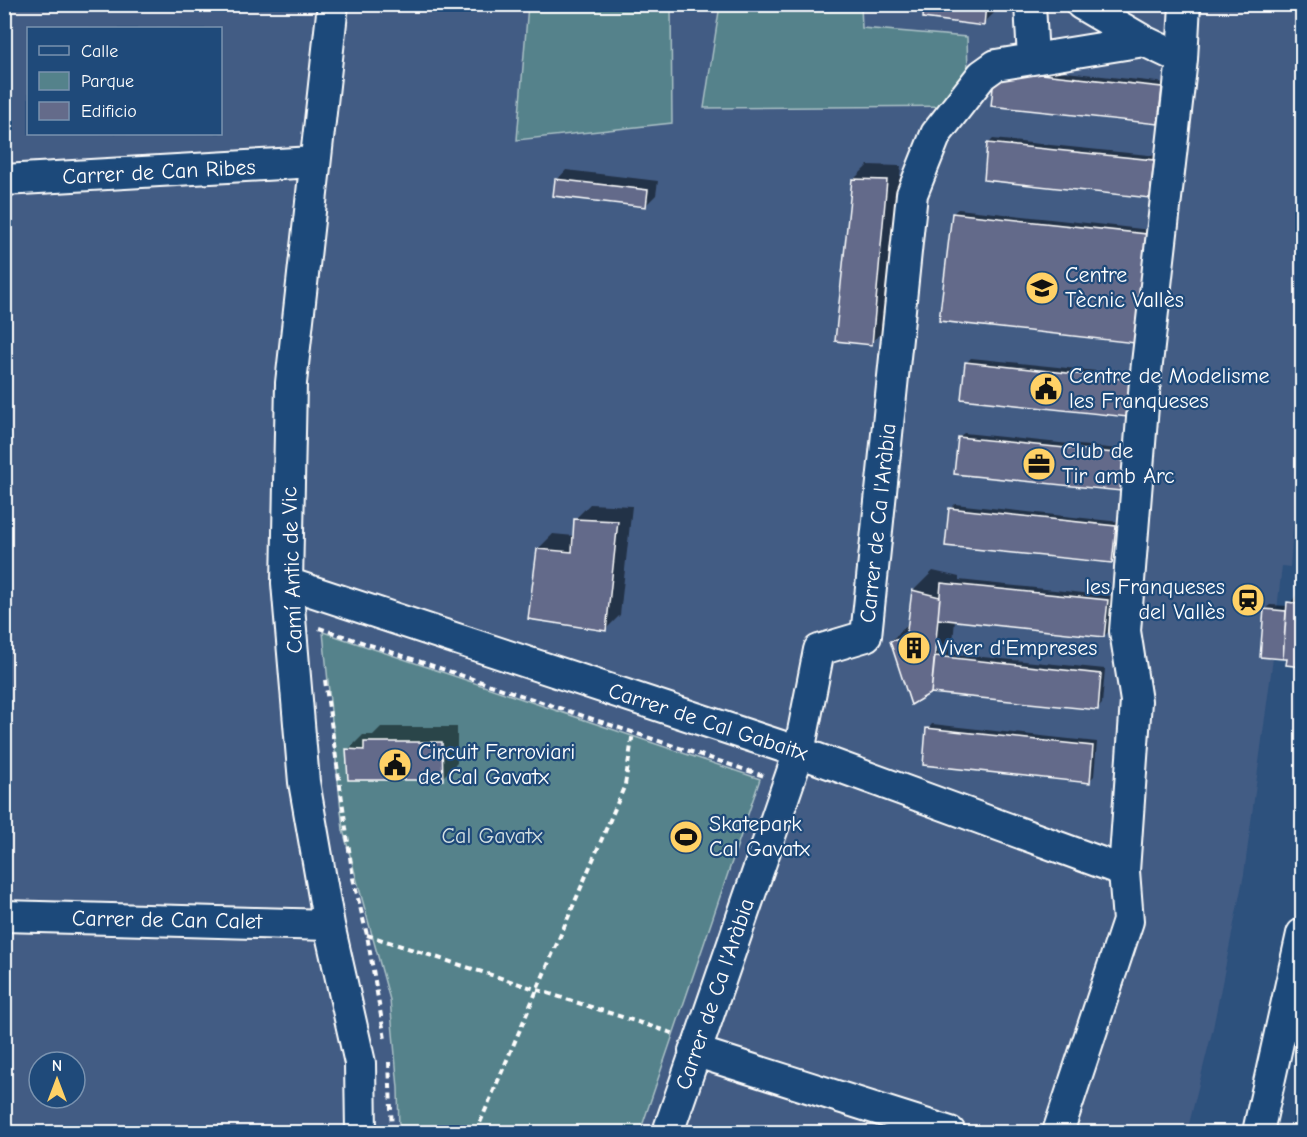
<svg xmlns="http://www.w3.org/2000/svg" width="1307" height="1137" font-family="'Comic Neue',sans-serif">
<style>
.built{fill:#425c84;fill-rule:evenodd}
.green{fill:#54828b;stroke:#aac0c5;stroke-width:1.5}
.shadow{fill:#0007}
.building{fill:#646b8a;stroke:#fff;stroke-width:1.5}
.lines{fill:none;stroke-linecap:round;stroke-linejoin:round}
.minor-casing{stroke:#fff;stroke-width:34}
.path{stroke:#fff;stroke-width:4;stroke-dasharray:6 4.5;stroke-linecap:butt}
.minor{stroke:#1f4a7a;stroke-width:30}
.labels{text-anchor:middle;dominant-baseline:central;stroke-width:4.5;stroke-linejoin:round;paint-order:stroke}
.street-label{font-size:22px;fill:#fff;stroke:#1f4a7a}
.poi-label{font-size:22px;fill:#fff;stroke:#1f4a7a;text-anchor:start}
.park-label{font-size:22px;fill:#d4e0e2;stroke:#1f4a7a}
</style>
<rect width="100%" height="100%" fill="#2d517d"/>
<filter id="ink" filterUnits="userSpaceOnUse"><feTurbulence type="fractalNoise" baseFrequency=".0167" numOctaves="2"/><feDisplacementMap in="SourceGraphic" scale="12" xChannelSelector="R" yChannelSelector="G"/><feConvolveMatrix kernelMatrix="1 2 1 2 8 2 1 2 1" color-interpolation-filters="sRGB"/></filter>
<g filter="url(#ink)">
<path class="built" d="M4,5H1302V409L1290,567L1282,566L1277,610L1264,609L1260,657L1273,658L1244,874L1213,1028L1187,1132H5ZM28,28H220V134H28ZM39,1062H75V1098H39Z"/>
<path class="green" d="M528,5H671L672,123L517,140Z
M720,5H861L862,28L967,37L969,106L704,108Z
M323,632L760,779L640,1132H399L398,1088L390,1000L343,830Z"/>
<path class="shadow" d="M926,4H1003L983,24Z
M1001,65L1166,83L1162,117L1158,122Z
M993,139L1158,156L1155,192L1150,196L988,144Z
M868,165L901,166L886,328L871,343L853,180Z
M566,170L658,181L656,195L646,205L557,180Z
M958,209L1151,230L1134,342L953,213Z
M971,358L1135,375L1132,411L966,363Z
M964,433L1128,450L1125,485L1120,490L959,437Z
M590,504L632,506L620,615L605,630L538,549L553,534L574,536L575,519Z
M955,504L1120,522L1116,557L1112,561L950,509Z
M933,571L959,577V580L1112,596L1109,631L1104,636L955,620L952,654L1105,669L1102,704L1097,709L931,692L891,641L909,623L913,591Z
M1298,593H1302V665L1288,664V657H1283L1265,609L1270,605L1288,606Z
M932,724L1097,742L1094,776L1089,781L928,729Z
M381,727H457V763L442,778L348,750L363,735H373Z"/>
<path class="building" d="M924,4H986L984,26L923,18Z
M995,69L1162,87L1158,124L991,106Z
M987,143L1154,160L1150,198L984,180Z
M555,179L648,190L646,207L553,196Z
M852,179L887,180L872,345L835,341Z
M952,213L1147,234L1135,343L939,321Z
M965,362L1132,380L1128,417L961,399Z
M958,437L1124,454L1121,491L954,474Z
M949,508L1116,526L1112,563L945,546Z
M574,519L618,521L606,631L528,619L537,549L572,552Z
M941,583L1108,600L1104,637L938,619Z
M912,590L940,597L931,693L911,705L890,641L906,638Z
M1287,602L1302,604V667L1286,665L1287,659H1283Z
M1264,609L1286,611L1283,659L1260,657Z
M935,656L1101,674L1098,710L931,693Z
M926,728L1093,746L1090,783L923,765Z
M364,742H442L443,780H348L346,749L364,750Z"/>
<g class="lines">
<defs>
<path id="minor" d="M333,4L291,383L287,583L304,782L329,925L360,1063L361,1132
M1030,4L1033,59
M1081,4L1144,41
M4,180L314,162
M287,583L799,752L1124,871
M4,916L329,925
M694,1051L950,1132
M668,1132L799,752L819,650L866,636L912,194L936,134L982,75L996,65L1144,41L1182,59
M1058,1132L1128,921L1124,871L1136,701L1125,631L1145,381L1182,59L1185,4
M1258,1132L1302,934"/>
</defs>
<use href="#minor" class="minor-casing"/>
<path class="path" d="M319,628L764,776
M325,680L353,878L367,935L385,1039
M367,935L675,1034
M389,1062L392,1132
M476,1132L625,785L633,732"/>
<use href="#minor" class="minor"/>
</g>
</g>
<defs>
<symbol id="school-disc" viewBox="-11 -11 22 22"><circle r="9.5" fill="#ffd166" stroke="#1f4a7a"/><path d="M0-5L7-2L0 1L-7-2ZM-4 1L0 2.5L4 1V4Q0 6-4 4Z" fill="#111"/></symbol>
<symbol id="civic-disc" viewBox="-11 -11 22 22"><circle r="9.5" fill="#ffd166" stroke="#1f4a7a"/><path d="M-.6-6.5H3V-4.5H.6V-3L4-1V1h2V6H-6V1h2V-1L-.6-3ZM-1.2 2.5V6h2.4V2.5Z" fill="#111"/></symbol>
<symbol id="office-disc" viewBox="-11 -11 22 22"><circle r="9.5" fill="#ffd166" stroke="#1f4a7a"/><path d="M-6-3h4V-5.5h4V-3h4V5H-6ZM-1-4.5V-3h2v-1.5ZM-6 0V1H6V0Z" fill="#111"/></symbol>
<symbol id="station-disc" viewBox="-11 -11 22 22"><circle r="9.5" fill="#ffd166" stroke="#1f4a7a"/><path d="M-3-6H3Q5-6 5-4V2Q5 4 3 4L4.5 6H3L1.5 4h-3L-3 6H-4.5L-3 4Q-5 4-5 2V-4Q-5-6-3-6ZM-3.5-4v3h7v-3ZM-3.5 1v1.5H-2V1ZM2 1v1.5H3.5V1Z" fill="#111"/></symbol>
<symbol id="building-disc" viewBox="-11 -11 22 22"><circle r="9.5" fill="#ffd166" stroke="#1f4a7a"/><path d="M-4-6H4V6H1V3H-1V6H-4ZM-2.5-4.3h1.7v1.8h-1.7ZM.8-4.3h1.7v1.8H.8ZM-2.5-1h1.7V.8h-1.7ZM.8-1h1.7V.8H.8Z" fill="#111"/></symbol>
<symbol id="stadium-disc" viewBox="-11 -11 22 22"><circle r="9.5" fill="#ffd166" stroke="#1f4a7a"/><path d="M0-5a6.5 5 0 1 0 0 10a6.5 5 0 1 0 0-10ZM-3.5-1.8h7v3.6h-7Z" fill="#111"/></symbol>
</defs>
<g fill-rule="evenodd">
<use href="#school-disc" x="1023" y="269" width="38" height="38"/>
<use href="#civic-disc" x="1027" y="370" width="38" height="38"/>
<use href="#office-disc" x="1020" y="445" width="38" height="38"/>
<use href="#station-disc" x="1229" y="581" width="38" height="38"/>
<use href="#building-disc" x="895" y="629" width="38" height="38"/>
<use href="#civic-disc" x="376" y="746" width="38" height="38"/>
<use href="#stadium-disc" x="667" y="818" width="38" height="38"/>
</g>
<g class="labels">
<g class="street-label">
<text transform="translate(159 172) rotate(-3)">Carrer de Can Ribes</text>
<text transform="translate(878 523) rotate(-84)">Carrer de Ca l'Aràbia</text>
<text transform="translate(292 570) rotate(-92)">Camí Antic de Vic</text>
<text transform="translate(708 722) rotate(18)">Carrer de Cal Gabaitx</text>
<text transform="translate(167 920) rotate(1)">Carrer de Can Calet</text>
<text transform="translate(715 994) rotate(-71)">Carrer de Ca l'Aràbia</text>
</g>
<g class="poi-label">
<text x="1065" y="275">Centre<tspan x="1065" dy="25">Tècnic Vallès</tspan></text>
<text x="1069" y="376">Centre de Modelisme<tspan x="1069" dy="25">les Franqueses</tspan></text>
<text x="1062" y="451">Club de<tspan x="1062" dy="25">Tir amb Arc</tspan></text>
<text x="1225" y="587" text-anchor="end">les Franqueses<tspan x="1225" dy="25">del Vallès</tspan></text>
<text x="937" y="648">Viver d'Empreses</text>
<text x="418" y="752">Circuit Ferroviari<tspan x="418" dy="25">de Cal Gavatx</tspan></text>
<text x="709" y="824">Skatepark<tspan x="709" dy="25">Cal Gavatx</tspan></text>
</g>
<g class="park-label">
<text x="492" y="836">Cal Gavatx</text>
</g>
</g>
<rect width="1307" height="1137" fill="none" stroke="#1f4a7a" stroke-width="24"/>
<rect x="12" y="12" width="1283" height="1113" fill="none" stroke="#fff" stroke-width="2" filter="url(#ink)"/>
<rect x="27" y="27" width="195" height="108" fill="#1f4a7a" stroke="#7992af" stroke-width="1.5"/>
<rect x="39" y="46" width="30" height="9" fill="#1f4a7a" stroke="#7992af" stroke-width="1.5"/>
<text x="81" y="57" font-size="18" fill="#ffffff">Calle</text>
<rect x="39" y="72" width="30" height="18" fill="#54828b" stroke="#7992af" stroke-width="1.5"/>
<text x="81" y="87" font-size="18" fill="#ffffff">Parque</text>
<rect x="39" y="102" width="30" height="18" fill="#646b8a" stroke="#7992af" stroke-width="1.5"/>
<text x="81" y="117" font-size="18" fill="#ffffff">Edificio</text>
<g transform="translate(57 1080)"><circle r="28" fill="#1f4a7a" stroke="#7992af" stroke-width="1.5"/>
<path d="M0-4.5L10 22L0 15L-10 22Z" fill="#ffd166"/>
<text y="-9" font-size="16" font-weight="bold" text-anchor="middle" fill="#ffffff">N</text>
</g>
</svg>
